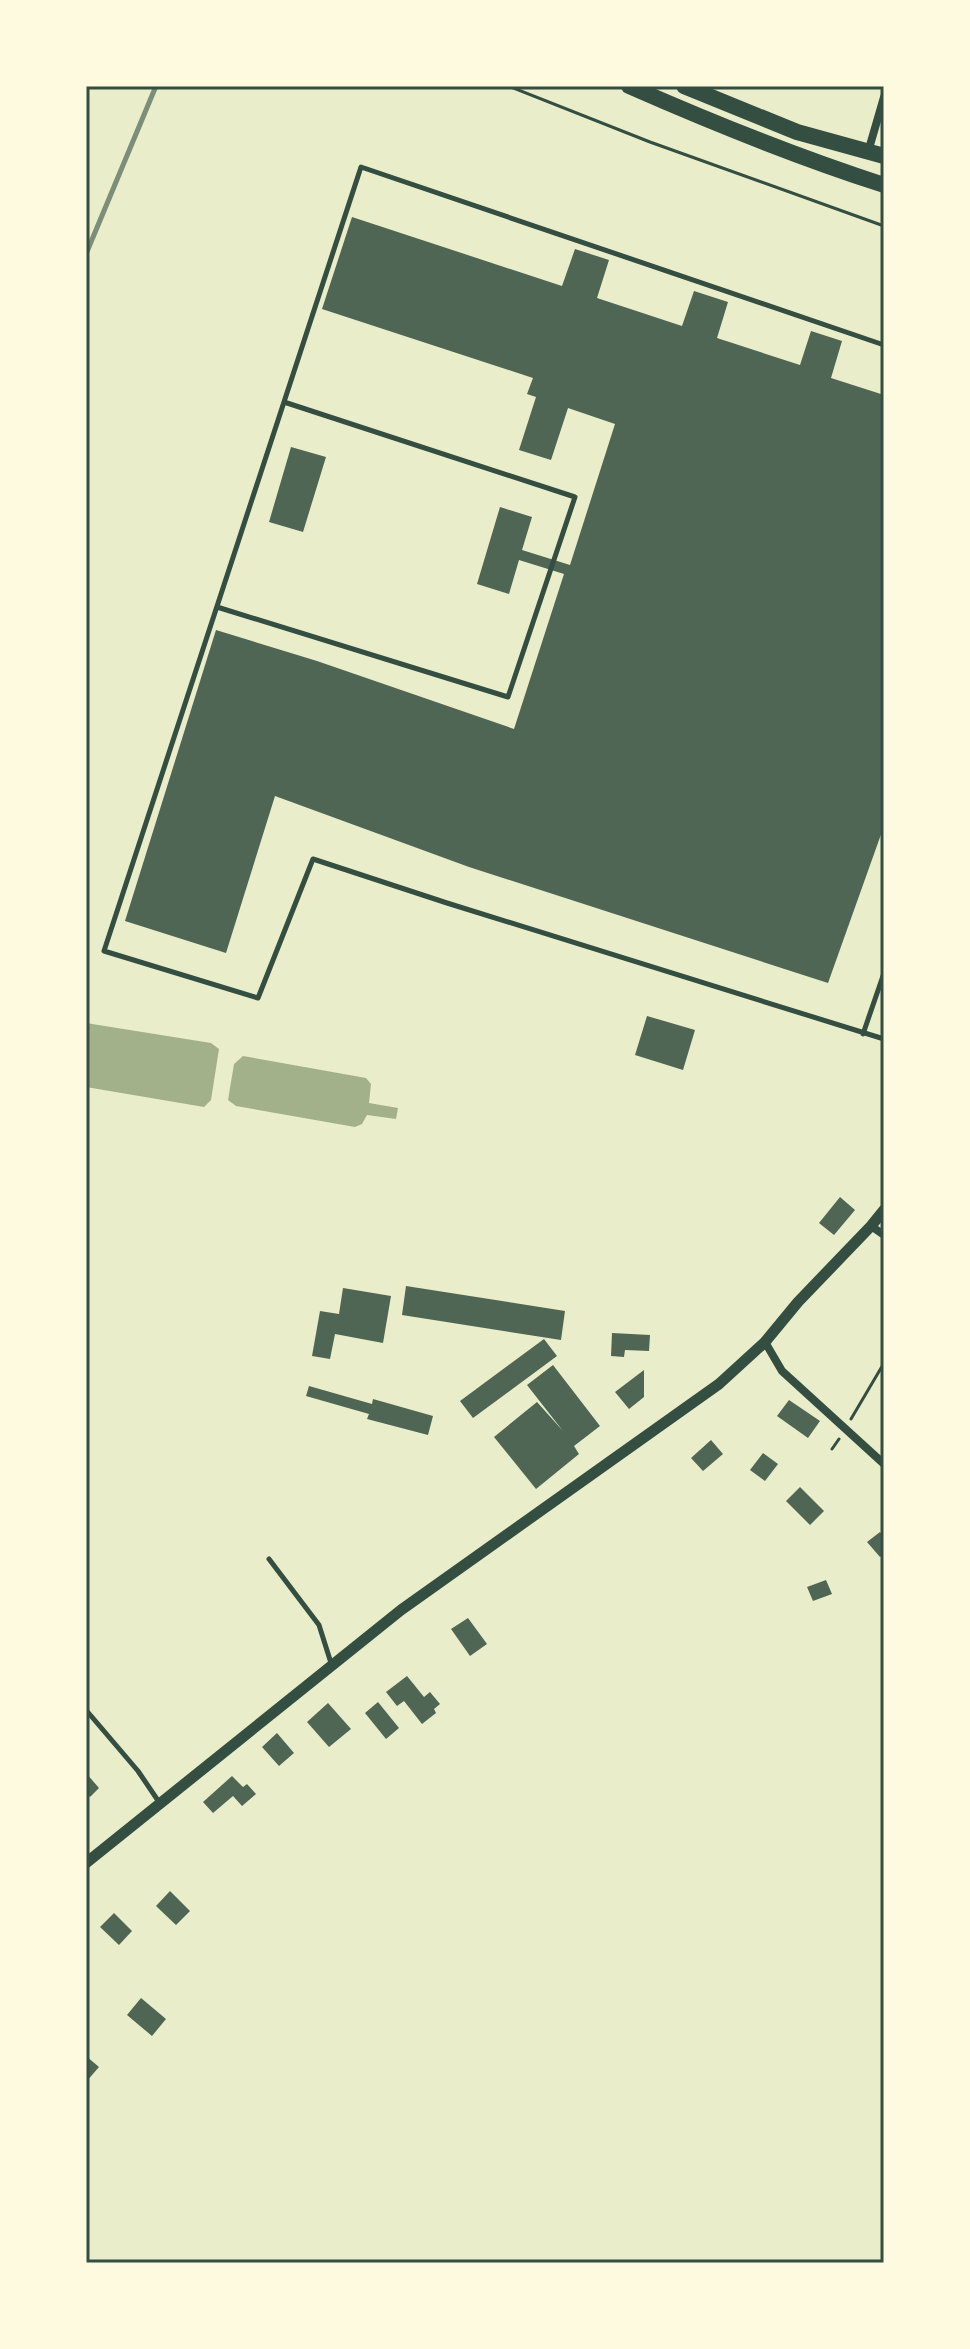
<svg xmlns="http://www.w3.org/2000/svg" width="970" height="2349" font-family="'Fira Sans',sans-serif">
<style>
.water{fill:#a3b18a}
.building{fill:#4f6655}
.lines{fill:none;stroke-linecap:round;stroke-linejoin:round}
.path{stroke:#344e41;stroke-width:3}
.service{stroke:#344e41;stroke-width:5}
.minor{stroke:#344e41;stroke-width:8}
.tertiary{stroke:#344e41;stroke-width:11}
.trunk{stroke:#344e41;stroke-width:16}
.rail{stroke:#7c8e77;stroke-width:5}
.neatline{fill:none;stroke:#344e41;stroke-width:3}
</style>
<rect width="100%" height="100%" fill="#e9edc9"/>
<path class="water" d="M86,1023L211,1043L219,1049L211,1100L204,1107L86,1087Z
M243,1056L366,1078L371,1084L369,1103L398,1108L396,1119L367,1115L362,1124L355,1127L236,1106L228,1100L234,1064Z"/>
<path class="building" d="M352,217L562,286L575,249L609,260L597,298L682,326L694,291L728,302L717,338L800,365L811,331L842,341L831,378L884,395V826L828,983L469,867L275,796L226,953L125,921L216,630L317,661L514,729L564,574L519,560L509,594L477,584L500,507L532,517L522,550L570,565L615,424L568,408L551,460L519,450L536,397L527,394L533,378L322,309Z
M291,447L326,457L303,532L269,522Z
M647,1016L695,1030L683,1070L635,1055Z
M840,1197L855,1210L834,1235L819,1223Z
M406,1286L565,1311L561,1340L402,1315Z
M343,1288L391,1296L383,1343L335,1334L330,1359L312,1356L320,1311L339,1314Z
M612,1333L650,1335L649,1351L625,1350L624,1357L611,1356Z
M544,1339L557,1356L473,1418L460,1401Z
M553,1365L600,1426L574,1446L579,1454L536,1489L494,1437L537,1402L563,1431L527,1385Z
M644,1370V1397L629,1409L615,1392Z
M309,1386L372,1404L373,1399L433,1416L428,1435L367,1419L369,1414L306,1396Z
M789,1400L820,1421L808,1438L777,1416Z
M711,1440L723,1454L703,1471L691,1458Z
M763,1453L778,1464L765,1481L750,1470Z
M800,1487L824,1511L810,1525L786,1501Z
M880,1532L884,1537V1554L880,1557L867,1542Z
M826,1580L832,1594L813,1601L807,1587Z
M468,1618L487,1644L470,1656L451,1629Z
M407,1676L424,1697L430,1692L440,1704L434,1709L436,1713L422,1724L404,1701L397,1706L386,1692Z
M378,1702L399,1728L386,1739L365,1713Z
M328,1703L351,1729L329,1747L307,1722Z
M277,1733L294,1753L279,1766L262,1747Z
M86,1773L99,1788L90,1797L86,1793Z
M232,1776L243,1787L247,1784L256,1794L242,1806L233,1796L213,1813L203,1802Z
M170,1891L190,1911L176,1925L156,1906Z
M114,1913L132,1931L119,1945L100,1927Z
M141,1998L166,2019L152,2036L127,2015Z
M86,2056L99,2067L86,2082Z"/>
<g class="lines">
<path class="path" d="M508,86L650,142L884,226
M851,1419L884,1363
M832,1449L839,1439"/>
<path class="service" d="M884,345L361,167L104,951L258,998L313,859L447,903L884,1039
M217,607L508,697L575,497L284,402
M863,1034L884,973
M269,1559L319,1625L331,1663
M86,1710L138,1771L159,1802"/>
<path class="minor" d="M868,152L884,97
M871,1226L884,1235
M765,1342L782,1371L884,1464"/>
<path class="tertiary" d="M86,1863L401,1610L719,1384L765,1342L798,1302L871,1226L884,1210"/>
<path class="trunk" d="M629,86C713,123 797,157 884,185
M684,86L797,132L884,156"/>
<path class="rail" d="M86,254L156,86"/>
</g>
<rect width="970" height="2349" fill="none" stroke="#fefae0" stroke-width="176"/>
<rect x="88" y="88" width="794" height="2173" class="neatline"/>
</svg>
